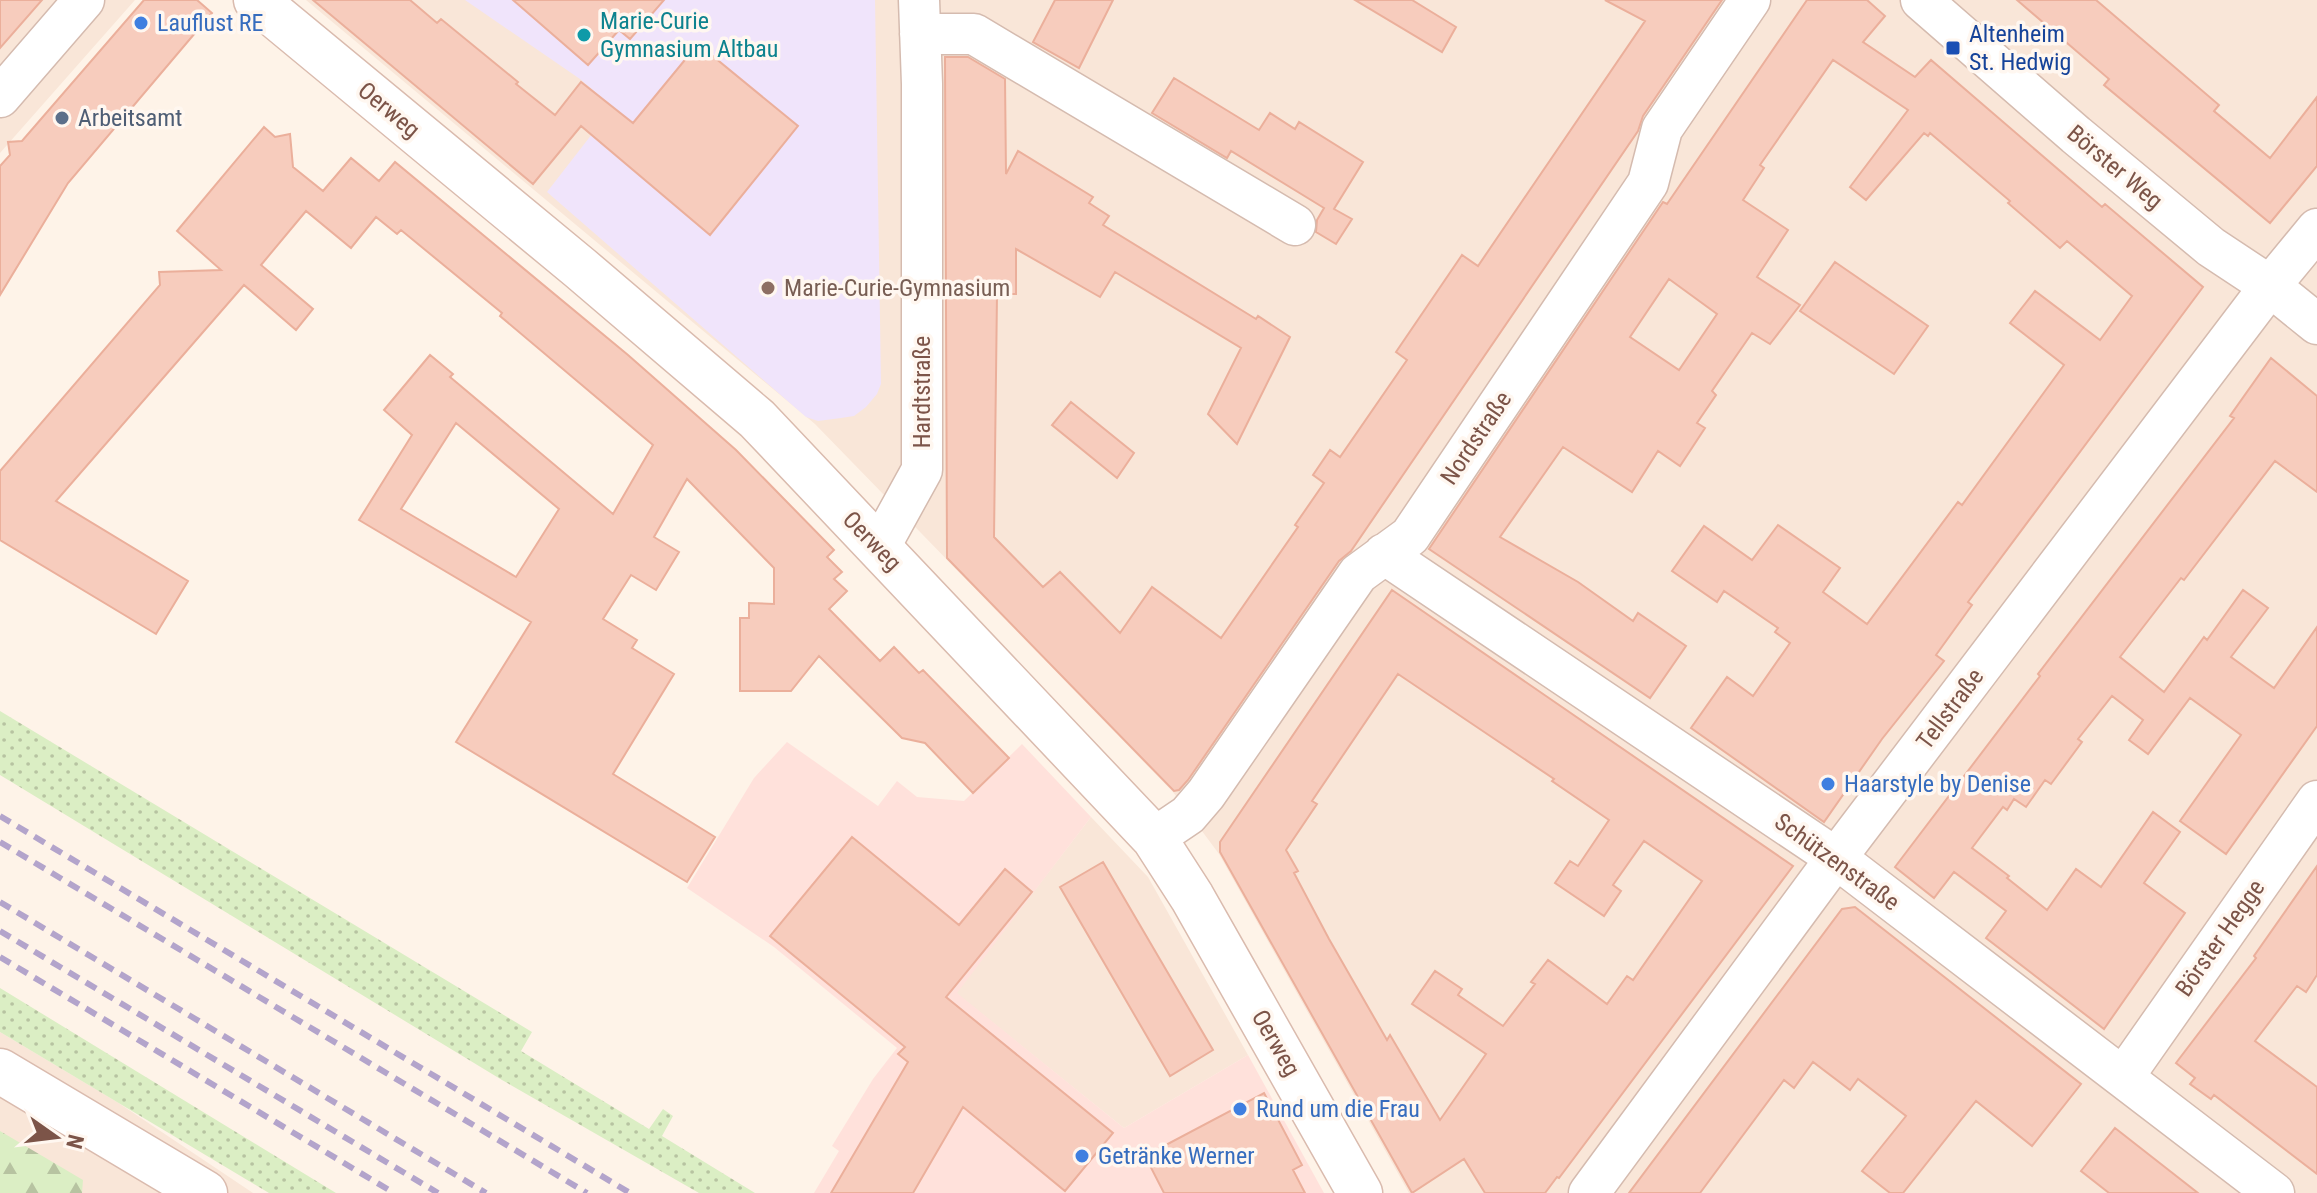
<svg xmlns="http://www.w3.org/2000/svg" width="2317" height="1193" font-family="'Roboto Condensed',sans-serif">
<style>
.residential{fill:#f9e6d8}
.commercial{fill:#ffe1db}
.education{fill:#f0e4fb}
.grass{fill:url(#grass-dots)}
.forest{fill:url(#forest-firs)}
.building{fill:#f7ccbd;stroke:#ebaf9b;stroke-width:2;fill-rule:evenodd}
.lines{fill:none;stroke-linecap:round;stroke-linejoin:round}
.street-casing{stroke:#d5bbaf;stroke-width:43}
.secondary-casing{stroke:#dabbae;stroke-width:47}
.street{stroke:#fff;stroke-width:40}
.secondary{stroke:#fff;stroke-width:44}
.rail{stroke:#b3a4cb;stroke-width:6;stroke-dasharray:12 8;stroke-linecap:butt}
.shop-dot{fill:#3f7fe0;stroke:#fff7f0;stroke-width:3}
.culture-dot{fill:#0f9aa8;stroke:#fff7f0;stroke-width:3}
.transit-dot{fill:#1a4fb4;stroke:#fff7f0;stroke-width:3}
.service-dot{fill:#5c6f8a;stroke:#fff7f0;stroke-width:3}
.education-dot{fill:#8d6e63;stroke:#fff7f0;stroke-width:3}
.labels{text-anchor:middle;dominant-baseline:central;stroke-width:7;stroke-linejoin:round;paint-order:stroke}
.culture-label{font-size:24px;fill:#0d838f;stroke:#fff7f0;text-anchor:start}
.shop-label{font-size:24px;fill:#366cbe;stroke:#fff7f0;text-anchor:start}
.transit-label{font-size:24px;fill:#164399;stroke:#fff7f0;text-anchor:start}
.street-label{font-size:24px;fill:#7c5448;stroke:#fff7f0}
.service-label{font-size:24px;fill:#4e5e75;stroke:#fff7f0;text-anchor:start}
.education-label{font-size:24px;fill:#785e54;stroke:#fff7f0;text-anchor:start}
</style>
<defs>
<pattern id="grass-dots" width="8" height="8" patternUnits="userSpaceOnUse" patternTransform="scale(2)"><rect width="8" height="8" fill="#dbeec4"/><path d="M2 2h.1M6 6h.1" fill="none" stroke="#b7c3a1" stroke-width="1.8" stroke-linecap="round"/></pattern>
<pattern id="forest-firs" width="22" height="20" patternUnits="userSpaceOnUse" patternTransform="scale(2)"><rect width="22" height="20" fill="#dbeec4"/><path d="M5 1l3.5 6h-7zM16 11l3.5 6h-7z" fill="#b7c3a1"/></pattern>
</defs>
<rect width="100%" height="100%" fill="#fef3e8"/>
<path class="residential" d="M0,0H135L0,153Z
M306,0H2317V1193H1409L1219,854L1173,792L815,424Z
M1091,817L1148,877L1248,1055L1124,1128L956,993Z
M0,1032L117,1102L253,1193H0Z"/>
<path class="commercial" d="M787,742L878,806L897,781L917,797L964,801L1022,744L1091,817L957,993L1124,1128L1248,1055L1324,1193H814L839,1151L832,1146L873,1079L897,1048L774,947L687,888L754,778Z"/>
<path class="education" d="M465,0H875L881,384L877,394L866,407L854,416L841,418L818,421L806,417L547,192L613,107L580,79Z"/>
<path class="grass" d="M0,711L532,1032L521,1051L649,1129L663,1109L673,1116L662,1136L755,1193H699L502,1080L0,775Z
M0,988L336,1193H269L0,1032Z"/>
<path class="forest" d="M0,1131L83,1180L82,1193H0Z"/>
<path class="building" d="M0,0H42L0,48Z
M144,0H197L212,13L68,183L0,295V166L10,155L8,142L22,141Z
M313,0H410L437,23L441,19L518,82L516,84L555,115L581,82L633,123L698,44L798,126L710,235L581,126L533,184Z
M513,0H664L630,39L619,30L588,65Z
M1055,0H1113L1079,68L1033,42Z
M1355,0H1412L1456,27L1442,52Z
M1605,0H1722L1643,116L1638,131L1351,551L1339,561L1188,780L1179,790L1174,791L947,558L945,57H968L1005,79L1006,174L1018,151L1093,197L1089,203L1109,216L1103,225L1256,319L1258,316L1290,337L1237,444L1208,414L1241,348L1115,272L1100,297L1016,249V294H997L994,537L1043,587L1060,572L1120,633L1152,587L1221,638L1298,527L1295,525L1324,483L1313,475L1330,450L1340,457L1407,360L1396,352L1462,255L1478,266L1645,21Z
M1807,0H1867L1885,16L1863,42L1915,77L1931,60L2102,207L2105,204L2203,287L1968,602L1972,605L1936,655L1944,661L1882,739L1824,822L1691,728L1727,677L1753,696L1790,643L1775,632L1778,628L1724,591L1717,602L1672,571L1704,526L1752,560L1778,525L1840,568L1823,592L1867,624L1958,502L1962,505L2064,365L2010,323L2035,291L2100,340L2132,296L2067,241L2060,248L2008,203L2010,201L1930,133L1928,136L1924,133L1866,200L1850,187L1908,110L1833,60L1760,165L1764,168L1743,200L1788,230L1757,277L1800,305L1770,344L1752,333L1712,391L1716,395L1697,423L1705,428L1680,466L1658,451L1632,492L1563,447L1500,537L1578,582L1633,621L1638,613L1686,646L1650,698L1429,549L1663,202L1667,204ZM1669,279L1717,314L1679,370L1630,337Z
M2017,0H2096L2219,105L2214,111L2270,158L2317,97V166L2270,223L2104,85L2109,79Z
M1174,78L1259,130L1270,113L1295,129L1299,122L1363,162L1334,209L1352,219L1336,244L1316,232L1317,220L1324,208L1231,151L1227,158L1152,113Z
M264,127L275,137L290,134L293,167L323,191L351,158L379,181L395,162L628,355L736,450L834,550L827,557L842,572L834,579L847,591L829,609L880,661L894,647L919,673L923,670L1009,758L973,793L925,743L902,738L819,656L791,691H740V618H749V603L774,604V568L687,479L654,537L679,552L656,590L631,575L603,619L637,640L632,648L674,674L613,774L715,837L687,882L456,742L531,622L359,520L412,435L384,410L430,355L453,374L450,377L613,514L653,445L500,316L502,313L401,230L397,234L376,217L351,248L306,211L261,265L313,309L296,330L244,285L56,501L188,581L156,634L0,540V471L160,285L159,272L221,270L177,231ZM456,423L559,509L516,577L401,509Z
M1835,262L1928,326L1894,374L1800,311Z
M2271,358L2317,396V492L2275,461L2184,580L2181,578L2120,657L2164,692L2204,637L2207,640L2243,590L2268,608L2231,657L2274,688L2317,627V726L2226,854L2180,821L2241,735L2190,698L2148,754L2129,740L2143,720L2112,696L2078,739L2082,742L2051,784L2045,780L2026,807L2014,799L2007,810L2003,807L1972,848L2009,876L2007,878L2047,910L2076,869L2101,887L2153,812L2180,832L2144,883L2185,913L2104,1029L1986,938L2006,911L1954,872L1934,898L1895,867L2040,676L2038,674L2234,418L2230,416Z
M1071,402L1134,453L1117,478L1052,425Z
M1392,590L1793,866L1559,1178L1557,1177L1545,1193H1485L1464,1159L1412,1193L1220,852V842ZM1398,674L1554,779L1552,781L1609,820L1578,866L1570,861L1555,883L1604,916L1621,891L1613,885L1644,841L1702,881L1633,980L1627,976L1607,1004L1548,960L1531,982L1535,984L1503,1026L1458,995L1462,989L1435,971L1412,1004L1486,1054L1440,1120L1390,1035L1387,1040L1329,939L1294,873L1298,871L1286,850L1317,804L1312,801Z
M852,837L959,925L1005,869L1032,892L946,997L1113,1133L1065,1191L963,1107L913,1193H831L908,1062L898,1054L905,1047L770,936Z
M1103,862L1213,1050L1170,1076L1060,887Z
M2317,866V975L2306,992L2297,986L2255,1041L2317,1087V1174L2214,1095L2211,1099L2190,1084L2195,1078L2176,1063L2256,958L2254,956Z
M1855,907L2081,1084L2032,1146L1976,1101L1903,1193H1890L1862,1171L1906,1116L1858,1079L1850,1090L1813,1062L1794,1088L1784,1080L1700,1193H1629L1842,909Z
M1264,1093L1302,1165L1293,1170L1305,1193H1164L1145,1156Z
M2115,1128L2152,1157L2198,1193H2109L2081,1171Z"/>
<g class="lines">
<defs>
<path id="street" d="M1921,0L2076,135L2211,247L2270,286L2317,324
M920,34H974L1295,225
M0,97L84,0
M879,548L922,470V84L919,0
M1384,554L1836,858L2274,1193
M1154,838L1188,815L1206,794L1358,574L1410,536L1648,183L1662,129L1750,0
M2124,1076L2317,801
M1589,1193L1836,858L2270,286L2317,229"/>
<path id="secondary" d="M256,0L580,268L757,419L1154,838L1192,897L1360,1193
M0,1071L205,1193"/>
</defs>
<use href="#street" class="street-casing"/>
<use href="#secondary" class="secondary-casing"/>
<use href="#street" class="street"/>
<use href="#secondary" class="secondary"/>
<path class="rail" d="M0,816L630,1193
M0,842L587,1193
M0,902L486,1193
M0,931L438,1193
M0,957L394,1193"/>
</g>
<g class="shop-dot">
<circle cx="141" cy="23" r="8"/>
<circle cx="1828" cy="784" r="8"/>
<circle cx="1240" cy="1109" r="8"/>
<circle cx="1082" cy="1156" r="8"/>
</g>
<circle class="culture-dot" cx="584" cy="35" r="8"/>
<rect class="transit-dot" x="1945" y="40" width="16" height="16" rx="4"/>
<circle class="service-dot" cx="62" cy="118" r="8"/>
<circle class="education-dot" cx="768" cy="288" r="8"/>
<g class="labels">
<g class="culture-label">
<text x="600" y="21">Marie-Curie<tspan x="600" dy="28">Gymnasium Altbau</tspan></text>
</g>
<g class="shop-label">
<text x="157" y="23">Lauflust RE</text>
<text x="1844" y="784">Haarstyle by Denise</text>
<text x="1256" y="1109">Rund um die Frau</text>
<text x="1098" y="1156">Getränke Werner</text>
</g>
<g class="transit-label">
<text x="1969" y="34">Altenheim<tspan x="1969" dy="28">St. Hedwig</tspan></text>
</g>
<g class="street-label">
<text transform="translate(389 110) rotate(40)">Oerweg</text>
<text transform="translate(2115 167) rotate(40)">Börster Weg</text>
<text transform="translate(922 392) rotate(-90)">Hardtstraße</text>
<text transform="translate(1476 438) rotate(-56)">Nordstraße</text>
<text transform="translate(872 541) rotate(46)">Oerweg</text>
<text transform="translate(1950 709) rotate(-53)">Tellstraße</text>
<text transform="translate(1837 862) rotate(36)">Schützenstraße</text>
<text transform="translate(2220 938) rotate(-55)">Börster Hegge</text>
<text transform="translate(1276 1043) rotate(60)">Oerweg</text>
</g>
<g class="service-label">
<text x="78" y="118">Arbeitsamt</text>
</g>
<g class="education-label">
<text x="784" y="288">Marie-Curie-Gymnasium</text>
</g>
</g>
<g transform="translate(56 1137) rotate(104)" stroke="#fff7f0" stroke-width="6" paint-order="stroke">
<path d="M0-6L14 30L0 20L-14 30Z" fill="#7c5448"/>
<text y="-12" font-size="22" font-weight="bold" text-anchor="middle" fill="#7c5448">N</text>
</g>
</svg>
